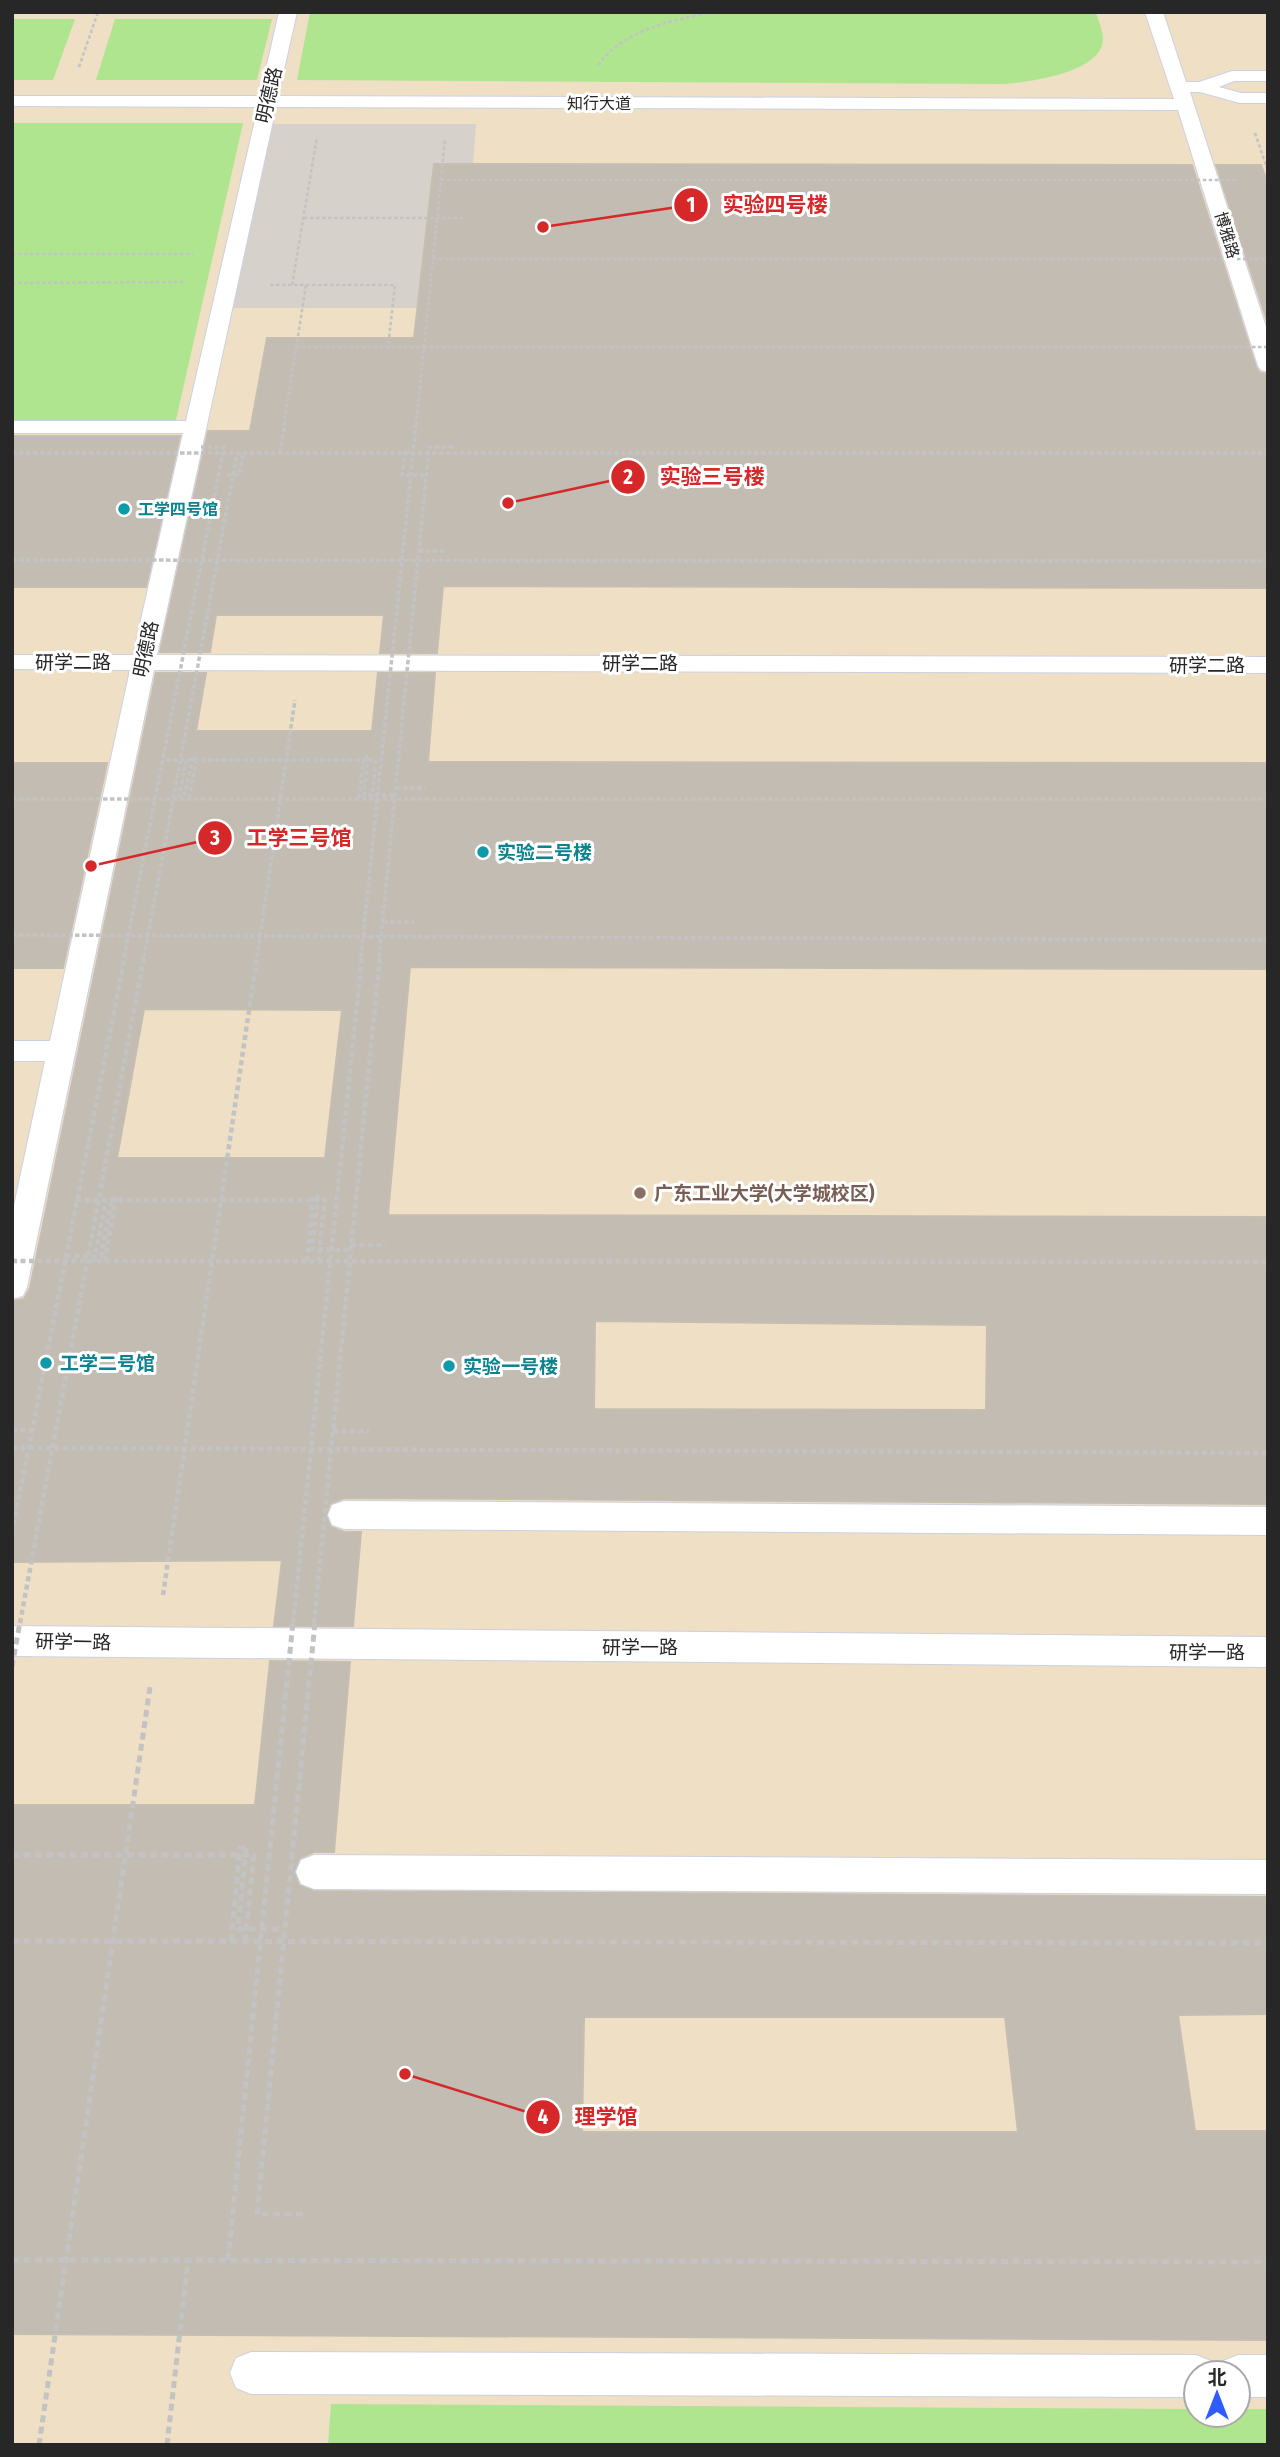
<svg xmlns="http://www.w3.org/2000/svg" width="1280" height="2457" font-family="'Fira Sans Condensed','Noto Sans SC',sans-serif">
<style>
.education{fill:#eedfc5;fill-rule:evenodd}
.green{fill:#afe58f}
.plaza{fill:#d6d1ca}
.building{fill:#c2bcb3;stroke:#c5beb1;stroke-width:2;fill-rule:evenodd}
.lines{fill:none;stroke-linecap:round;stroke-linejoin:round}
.lane-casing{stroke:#ccd1e1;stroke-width:2}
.path-far3{stroke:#c3c3c3;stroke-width:2.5;stroke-dasharray:3.5 2.5;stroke-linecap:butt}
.path-far2{stroke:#c3c3c3;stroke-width:3.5;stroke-dasharray:4.5 2.5;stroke-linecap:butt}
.path-far1{stroke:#c3c3c3;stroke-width:4.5;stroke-dasharray:5 3.5;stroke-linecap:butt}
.path{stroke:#c3c3c3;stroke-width:5;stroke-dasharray:7 4.5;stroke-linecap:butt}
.lane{fill:#fff;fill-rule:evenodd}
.path-bridge-far3{stroke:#c3c3c3;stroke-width:2.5;stroke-dasharray:3.5 2.5;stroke-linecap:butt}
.path-bridge-far2{stroke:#c3c3c3;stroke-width:3.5;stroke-dasharray:4.5 2.5;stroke-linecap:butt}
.path-bridge-far1{stroke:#c3c3c3;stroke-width:4.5;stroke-dasharray:5 3.5;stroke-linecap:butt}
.path-bridge{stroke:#c3c3c3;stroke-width:5;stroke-dasharray:7 4.5;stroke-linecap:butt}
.culture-dot{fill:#0f9aa8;stroke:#fff;stroke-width:2.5}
.education-dot{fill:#8d6e63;stroke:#fff;stroke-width:2.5}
.labels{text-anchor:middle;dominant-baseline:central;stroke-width:6;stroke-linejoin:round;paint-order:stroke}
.far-street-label{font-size:16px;fill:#272727;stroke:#fff}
.far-culture-label{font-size:16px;font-weight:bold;fill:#0d838f;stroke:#fff;text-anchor:start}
.street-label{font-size:19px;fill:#272727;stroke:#fff}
.culture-label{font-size:19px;font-weight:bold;fill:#0d838f;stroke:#fff;text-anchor:start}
.education-label{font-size:19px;font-weight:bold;fill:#785e54;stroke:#fff;text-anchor:start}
.leader{fill:none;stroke:#d62828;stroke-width:2.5}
.callout-dot{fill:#d62828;stroke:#fff;stroke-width:2.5}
.mark-label{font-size:21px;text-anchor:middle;font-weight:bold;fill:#fff}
.callout-label{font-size:21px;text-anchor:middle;font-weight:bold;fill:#d62828;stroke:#fff;stroke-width:6;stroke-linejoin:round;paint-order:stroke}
</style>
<rect width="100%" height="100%" fill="#ebe1d7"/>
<path class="education" d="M12,12H1268V2445H12ZM1196,2373H1238V2415H1196Z"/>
<path class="green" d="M310,12H1096C1098,20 1103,31 1103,39C1102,73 1029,82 1004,84L297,80Z
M12,19H75L53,80H12Z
M115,19H272L257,80H96Z
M12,123H243L175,424H12Z
M331,2404L1196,2409V2415H1238V2409H1268V2445H328Z"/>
<path class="plaza" d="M271,124H476L473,164H434L418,308H233Z"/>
<path class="building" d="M434,164L1192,165L1256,367L1260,373L1268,374V588L443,586L437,653H380L384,615H216L210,652H160L208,431H250L267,338H414Z
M1216,165H1261L1268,184V324Z
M12,436H180L146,587H12Z
M156,673H206L196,731H372L378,673H435L428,762L1268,763V969L410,967L388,1215L1268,1217V1504L344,1498L330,1504L326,1516L331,1527L344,1532H361L353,1626H274L282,1560L12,1562V1301L24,1299L30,1288ZM144,1009L342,1010L325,1158H117ZM595,1321L987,1325L986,1410L594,1409Z
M12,763H107L63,968H12Z
M270,1661L350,1662L334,1852H314L300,1858L294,1871L299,1885L313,1891L1268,1897V2014L1178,2015L1195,2131H1268V2340L12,2334V1805H255ZM584,2017H1005L1018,2132H582Z"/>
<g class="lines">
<defs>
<path id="lane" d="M279,12H297L278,96L1174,99L1145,12H1163L1186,82H1199L1232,71H1268V81H1234L1219,87L1241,93H1268V103H1240L1200,92H1190L1268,333V372L1261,370L1258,366L1178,110L276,107L157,655L1268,657V673L154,670L27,1287L23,1296L12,1299V1215L45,1061H12V1041H50L130,670L12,669V655H133L183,433H12V421H186L258,107L12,106V96H260Z
M344,1501L1268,1507V1535L344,1529L332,1525L328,1515L332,1505Z
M12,1626L1268,1637V1667L12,1656Z
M314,1855L1268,1860V1894L314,1889L301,1884L296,1872L301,1860Z
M251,2352L1196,2355L1211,2361L1215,2373H1196V2397L251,2394L236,2388L230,2373L236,2358Z
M1238,2355H1268V2397H1238V2373H1219L1223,2361Z"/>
</defs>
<use href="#lane" class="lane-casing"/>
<path class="path-far3" d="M598,65C625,29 669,22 711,12
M79,67L98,12
M1255,133L1268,171
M441,180L445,139
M304,218H467
M12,254H193
M12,283L186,282
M270,285H395L388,347
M292,285L317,137
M296,347H424
M284,425L306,285"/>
<path class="path-far2" d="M280,453L285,424
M237,454L243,452
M409,454V451H405L402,475H426
M227,475H239L243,452
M419,551H446
M166,760H376L372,798
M396,788H425
M179,798L186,761
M383,922H414
M257,957L295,700"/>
<path class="path-far1" d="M76,1200H325L318,1261
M351,1245H386
M94,1261L106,1200
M12,1430H32
M333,1431H369
M163,1595L257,956"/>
<path class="path" d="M12,1855H254L245,1941
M39,2445L150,1687
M167,2445L188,2260"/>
<use href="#lane" class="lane"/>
<path class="path-bridge-far3" d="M433,259H1266
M424,347H1268
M416,425L441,180H1239"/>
<path class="path-bridge-far2" d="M12,453H1268
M12,560L1268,561
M368,757L364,795H395
M184,796L193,758
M189,798L197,758H193
M359,798L364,757H368
M12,799H1268
M12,935L1268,940
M124,957L224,447H201
M144,957L237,454
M361,957L416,424
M379,957L429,447H455"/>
<path class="path-bridge-far1" d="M318,1196L312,1249L350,1250
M66,1256H101L112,1197
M12,1261L1268,1262
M105,1261L116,1197H112
M307,1261L313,1196H318
M12,1448L1268,1453
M12,1533L125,956
M20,1623L144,956
M293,1623L362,956
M314,1623L380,956"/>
<path class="path-bridge" d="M12,1667L20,1622
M246,1848L238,1929H284
M12,1941L1268,1943
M231,1941L240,1848H246
M303,2214H257L315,1622
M12,2260L1268,2262
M228,2260L293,1622"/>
</g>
<g class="culture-dot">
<circle cx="124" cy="509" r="7"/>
<circle cx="483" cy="852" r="7"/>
<circle cx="46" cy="1363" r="7"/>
<circle cx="449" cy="1366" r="7"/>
</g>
<circle class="education-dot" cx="640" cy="1193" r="7"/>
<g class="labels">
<g class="far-street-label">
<text x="599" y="103">知行大道</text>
<text transform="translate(1227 235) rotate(73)">博雅路</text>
</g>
<g class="far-culture-label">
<text x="138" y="509">工学四号馆</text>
</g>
<g class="street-label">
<text transform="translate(269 95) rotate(-77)">明德路</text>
<text transform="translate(146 649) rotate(-78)">明德路</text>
<text x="73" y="662">研学二路</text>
<text x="640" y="663">研学二路</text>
<text x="1207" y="665">研学二路</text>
<text transform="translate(73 1642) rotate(1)">研学一路</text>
<text x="640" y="1647">研学一路</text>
<text x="1207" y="1652">研学一路</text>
</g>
<g class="culture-label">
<text x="497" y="852">实验二号楼</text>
<text x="60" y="1363">工学二号馆</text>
<text x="463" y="1366">实验一号楼</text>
</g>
<g class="education-label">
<text x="654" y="1193">广东工业大学(大学城校区)</text>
</g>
</g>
<path class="leader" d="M543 227L691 205M508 503L628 477M91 866L215 838M405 2074L543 2117"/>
<g class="callout-dot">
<circle cx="543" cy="227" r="7"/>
<circle cx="508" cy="503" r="7"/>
<circle cx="91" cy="866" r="7"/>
<circle cx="405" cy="2074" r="7"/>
<circle cx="691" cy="205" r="18"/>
<circle cx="628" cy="477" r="18"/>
<circle cx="215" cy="838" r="18"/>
<circle cx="543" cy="2117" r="18"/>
</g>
<g class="mark-label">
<text x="691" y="212">1</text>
<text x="628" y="484">2</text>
<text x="215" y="845">3</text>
<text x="543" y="2124">4</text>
</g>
<g class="callout-label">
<text x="775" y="212">实验四号楼</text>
<text x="712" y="484">实验三号楼</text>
<text x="299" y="845">工学三号馆</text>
<text x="606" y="2124">理学馆</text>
</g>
<rect width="1280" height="2457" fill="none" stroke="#272727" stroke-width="28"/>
<g transform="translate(1217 2394)"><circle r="33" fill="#ffffff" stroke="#a9a9a9" stroke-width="2"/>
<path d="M0-5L12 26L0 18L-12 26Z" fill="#2f5cff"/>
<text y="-10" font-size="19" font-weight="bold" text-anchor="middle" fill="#272727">北</text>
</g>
</svg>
